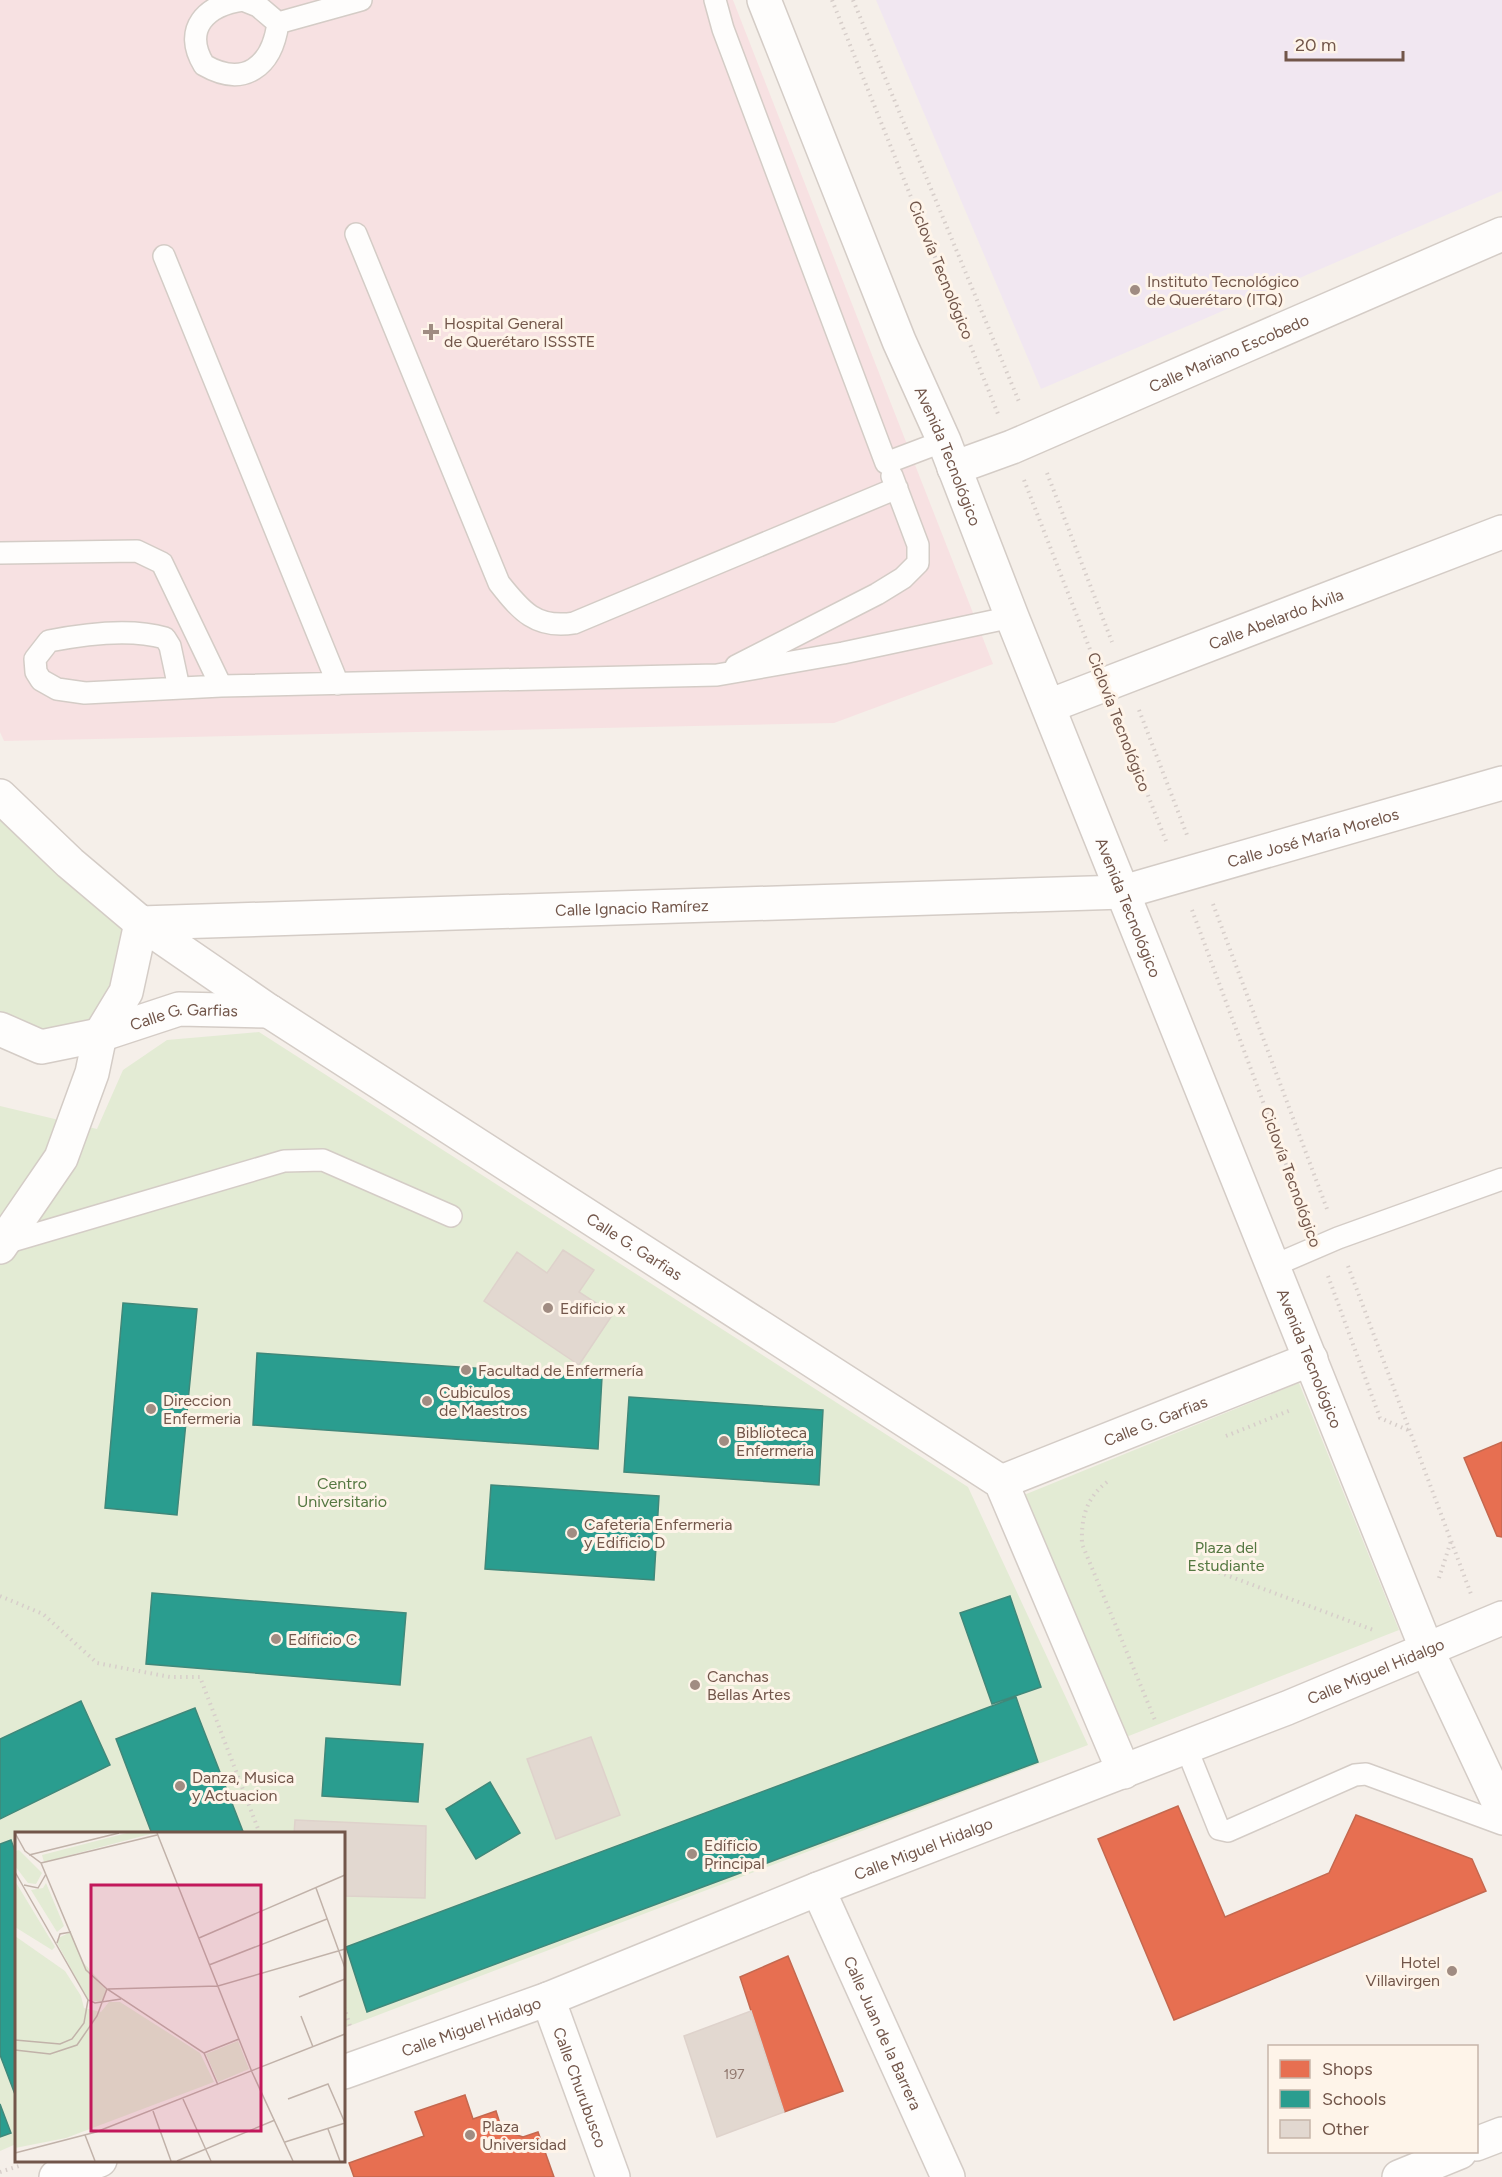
<svg xmlns="http://www.w3.org/2000/svg" width="1502" height="2177" font-family="Figtree,sans-serif">
<style>
.education{fill:#f1e7f1}
.medical{fill:#f7e1e2}
.green{fill:#e3ebd4}
.shops{fill:#e76f51;stroke:#c4684f;stroke-width:1.5}
.schools{fill:#2a9d8f;stroke:#40887a;stroke-width:1.5}
.building{fill:#e2d8d0;stroke:#ded2cb;stroke-width:1.5}
.lines{fill:none;stroke-linecap:round;stroke-linejoin:round}
.service-casing{stroke:#d4ccc6;stroke-width:24}
.minor-casing{stroke:#d4ccc6;stroke-width:36}
.tertiary-casing{stroke:#d4ccc6;stroke-width:36}
.path{stroke:#d7ceca;stroke-width:4;stroke-dasharray:1.5 4.5;stroke-linecap:butt}
.service{stroke:#fefdfc;stroke-width:21}
.minor{stroke:#fefdfc;stroke-width:33}
.tertiary{stroke:#fefdfc;stroke-width:33}
.poi-dot{fill:#a08c82;stroke:#fef4e9;stroke-width:2}
.labels{text-anchor:middle;dominant-baseline:central;stroke-width:6;stroke-linejoin:round;paint-order:stroke}
.number-label{font-size:14px;fill:#90786e}
.street-label{font-size:16px;fill:#72564a;stroke:#fef4e9}
.poi-label{font-size:16px;fill:#72564a;stroke:#fef4e9;text-anchor:start}
.park-label{font-size:16px;fill:#557842;stroke:#fef4e9}
.inset-road{fill:none;stroke:#c1b2a9;stroke-width:1.5}
.view{fill:#c2185b;fill-opacity:0.15;stroke:#c2185b;stroke-width:3}
.inset-edge{fill:none;stroke:#72564a;stroke-width:3}
</style>
<rect width="100%" height="100%" fill="#f5efe9"/>
<path class="education" d="M876,0H1502V191L1041,389Z"/>
<path class="medical" d="M0,0H733L993,664L834,723L4,741L0,732Z"/>
<path class="green" d="M0,796L141,923L100,1035L0,1029Z
M259,1032L968,1487L1088,1745L344,2028V1834H16V2144L0,2151V1106L97,1129L123,1070L167,1040Z
M1299,1383L1399,1630L1121,1739L1019,1497Z"/>
<path class="shops" d="M1502,1442V1537L1497,1536L1464,1458Z
M1178,1806L1225,1917L1329,1873L1356,1815L1472,1859L1486,1891L1174,2020L1098,1839Z
M788,1956L843,2091L784,2112L740,1977Z
M465,2095L473,2119L496,2111L502,2130L523,2137L538,2132L554,2177H354L349,2163L424,2136L415,2112Z"/>
<path class="schools" d="M123,1303L197,1309L177,1515L105,1508Z
M257,1353L602,1377L598,1449L253,1425Z
M629,1397L823,1410L819,1485L624,1472Z
M491,1485L659,1496L654,1580L485,1569Z
M152,1593L406,1613L400,1685L146,1664Z
M1010,1596L1041,1687L992,1704L960,1613Z
M1016,1697L1038,1762L367,2012L346,1947Z
M81,1701L110,1765L0,1819V1739Z
M195,1708L244,1834H152L116,1739Z
M326,1738L423,1744L418,1802L322,1796Z
M490,1782L520,1833L476,1859L446,1809Z
M11,1840L16,1854V2097L0,2055V1844Z
M0,2104L11,2133L0,2137Z"/>
<path class="building" d="M563,1250L594,1270L579,1292L613,1314L579,1365L484,1301L517,1252L547,1273Z
M591,1737L620,1815L556,1839L527,1759Z
M295,1820L426,1826L425,1898L344,1896V1834H294Z
M751,2011L784,2112L717,2137L684,2036Z"/>
<g class="lines">
<defs>
<path id="service" d="M243,0L258,6L278,23C272,67 244,88 204,65C182,29 206,5 243,0Z
M715,0L723,29L886,463L944,441
M278,23L361,0
M356,234L499,583C521,611 536,629 574,623L897,488
M164,256L338,684
M0,553L137,551L162,563L221,686
M736,666L877,594L903,578L918,563V545L892,476
M179,688L170,646L165,638C131,628 84,634 49,641L35,659L36,672L41,680L57,689L85,693L221,686L717,675L843,653L1012,617
M2,1244L284,1161L323,1160L451,1216
M1273,1266L1338,1238L1502,1179
M1186,1747L1219,1829L1228,1831L1355,1775L1366,1774L1502,1824"/>
<g id="minor">
<path id="s1" d="M954,468L1012,447L1502,234"/>
<path id="s2" d="M1049,706L1502,532"/>
<path id="s3" d="M0,1029L41,1047L100,1035L179,1009L269,1011"/>
<path id="s4" d="M0,1247L61,1158L92,1073L100,1035L126,992L141,923L269,1011L1001,1482L1124,1772"/>
<path id="s5" d="M1001,1482L1311,1359"/>
<path id="s6" d="M818,1889L948,2177"/>
<path id="s7" d="M548,1999L613,2177"/>
<path id="s8" d="M344,2072L548,1999L818,1889L1287,1708L1502,1618"/>
<path d="M1476,2144L1502,2134"/>
<path d="M56,2177L100,2160"/>
<path d="M1399,2177L1460,2152"/>
</g>
<g id="tertiary">
<path id="s9" d="M764,0L899,341L944,441L1012,617L1427,1650L1502,1810"/>
<path id="s10" d="M0,796L70,863L141,923L1123,892L1502,783"/>
</g>
</defs>
<use href="#service" class="service-casing"/>
<use href="#minor" class="minor-casing"/>
<use href="#tertiary" class="tertiary-casing"/>
<path class="path" d="M832,0L998,414
M853,0L1020,404
M1047,473L1112,642
M1024,480L1091,652
M1139,710L1187,835
M1117,717L1166,841
M1213,904L1327,1209
M1192,910L1306,1218
M1348,1266L1471,1594
M1328,1276L1380,1418L1410,1431
M1226,1436L1291,1410
M1107,1482C1086,1498 1081,1518 1082,1544L1155,1720
M1202,1566L1376,1631
M1439,1578L1451,1541
M0,1596L43,1614L97,1663L170,1677H200L260,1834
M344,2007L350,2026
M0,2172L22,2165"/>
<use href="#service" class="service"/>
<use href="#minor" class="minor"/>
<use href="#tertiary" class="tertiary"/>
</g>
<g class="poi-dot">
<circle cx="1135" cy="290" r="6"/>
<path d="M428 323h6v6h6v6h-6v6h-6v-6h-6v-6h6z"/>
<circle cx="548" cy="1308" r="6"/>
<circle cx="466" cy="1370" r="6"/>
<circle cx="427" cy="1401" r="6"/>
<circle cx="151" cy="1409" r="6"/>
<circle cx="724" cy="1441" r="6"/>
<circle cx="572" cy="1533" r="6"/>
<circle cx="276" cy="1639" r="6"/>
<circle cx="695" cy="1685" r="6"/>
<circle cx="180" cy="1786" r="6"/>
<circle cx="692" cy="1854" r="6"/>
<circle cx="1452" cy="1971" r="6"/>
<circle cx="470" cy="2135" r="6"/>
</g>
<g class="labels">
<g class="number-label">
<text x="734" y="2074">197</text>
</g>
<g class="street-label">
<text transform="translate(941 270) rotate(68)">Ciclovía Tecnológico</text>
<text stroke="none"><textPath href="#s1" startOffset="298">Calle Mariano Escobedo</textPath></text>
<text stroke="none"><textPath href="#s9" startOffset="492">Avenida Tecnológico</textPath></text>
<text stroke="none"><textPath href="#s2" startOffset="243">Calle Abelardo Ávila</textPath></text>
<text transform="translate(1119 722) rotate(69)">Ciclovía Tecnológico</text>
<text stroke="none"><textPath href="#s10" startOffset="1370">Calle José María Morelos</textPath></text>
<text stroke="none"><textPath href="#s9" startOffset="978">Avenida Tecnológico</textPath></text>
<text stroke="none"><textPath href="#s10" startOffset="681">Calle Ignacio Ramírez</textPath></text>
<text stroke="none"><textPath href="#s3" startOffset="192">Calle G. Garfias</textPath></text>
<text transform="translate(1291 1177) rotate(70)">Ciclovía Tecnológico</text>
<text stroke="none"><textPath href="#s4" startOffset="948">Calle G. Garfias</textPath></text>
<text stroke="none"><textPath href="#s9" startOffset="1464">Avenida Tecnológico</textPath></text>
<text stroke="none"><textPath href="#s5" startOffset="166">Calle G. Garfias</textPath></text>
<text stroke="none"><textPath href="#s8" startOffset="1107">Calle Miguel Hidalgo</textPath></text>
<text stroke="none"><textPath href="#s8" startOffset="621">Calle Miguel Hidalgo</textPath></text>
<text stroke="none"><textPath href="#s8" startOffset="135">Calle Miguel Hidalgo</textPath></text>
<text stroke="none"><textPath href="#s6" startOffset="158">Calle Juan de la Barrera</textPath></text>
<text stroke="none"><textPath href="#s7" startOffset="94">Calle Churubusco</textPath></text>
</g>
<g class="poi-label">
<text x="1147" y="281">Instituto Tecnológico<tspan x="1147" dy="18">de Querétaro (ITQ)</tspan></text>
<text x="444" y="323">Hospital General<tspan x="444" dy="18">de Querétaro ISSSTE</tspan></text>
<text x="560" y="1308">Edificio x</text>
<text x="478" y="1370">Facultad de Enfermería</text>
<text x="439" y="1392">Cubiculos<tspan x="439" dy="18">de Maestros</tspan></text>
<text x="163" y="1400">Direccion<tspan x="163" dy="18">Enfermeria</tspan></text>
<text x="736" y="1432">Biblioteca<tspan x="736" dy="18">Enfermeria</tspan></text>
<text x="584" y="1524">Cafeteria Enfermeria<tspan x="584" dy="18">y Edificio D</tspan></text>
<text x="288" y="1639">Edificio C</text>
<text x="707" y="1676">Canchas<tspan x="707" dy="18">Bellas Artes</tspan></text>
<text x="192" y="1777">Danza, Musica<tspan x="192" dy="18">y Actuacion</tspan></text>
<text x="704" y="1845">Edificio<tspan x="704" dy="18">Principal</tspan></text>
<text x="1440" y="1962" text-anchor="end">Hotel<tspan x="1440" dy="18">Villavirgen</tspan></text>
<text x="482" y="2126">Plaza<tspan x="482" dy="18">Universidad</tspan></text>
</g>
<g class="park-label">
<text x="342" y="1483">Centro<tspan x="342" dy="18">Universitario</tspan></text>
<text x="1226" y="1547">Plaza del<tspan x="1226" dy="18">Estudiante</tspan></text>
</g>
</g>
<g transform="translate(15 1832)">
<rect width="330" height="330" fill="#f5efe9"/>
<path d="M112,1H139L29,30L27,23ZM4,18L27,41L21,52L13,51L0,34V19ZM0,49L40,115L37,118L0,95ZM31,51L49,94L42,100L16,58L28,56ZM56,100L67,129L92,157L87,170L73,168L42,111L43,106ZM0,104L50,139L66,164L69,176L86,180L94,170H105L185,221L199,250L51,306L0,316ZM223,209L234,237L203,250L191,222Z" fill="#e3ebd4"/>
<path class="inset-road" d="M0,1L10,19L26,31L71,138L92,157L189,221L203,253M142,1L237,240L278,329M14,23L104,1M26,31L142,3M0,40L73,168L80,171L106,167M9,53L23,56L31,42M301,56L330,136M184,106L330,43M42,111L45,102L56,100M194,133L312,87M93,157L203,154L330,117M284,165L330,147M286,184L298,215M0,208L45,212L57,207L69,191L73,168M0,218L35,222L62,213L82,184L92,157M189,221L224,207M168,267L196,329M273,267L313,252L330,291M138,279L156,329M313,297L325,329M70,303L80,329M270,310L330,291M0,321L81,300L330,202M162,329L260,288"/>
<path class="view" d="M76,53H246V299H76Z"/>
<rect width="330" height="330" class="inset-edge"/>
</g>
<rect x="1268" y="2045" width="210" height="108" fill="#fef4e9" stroke="#c6b5a9" stroke-width="1.5"/>
<rect x="1280" y="2060" width="30" height="18" fill="#e76f51" stroke="#c6b5a9" stroke-width="1.5"/>
<text x="1322" y="2075" font-size="18" fill="#72564a">Shops</text>
<rect x="1280" y="2090" width="30" height="18" fill="#2a9d8f" stroke="#c6b5a9" stroke-width="1.5"/>
<text x="1322" y="2105" font-size="18" fill="#72564a">Schools</text>
<rect x="1280" y="2120" width="30" height="18" fill="#e2d8d0" stroke="#c6b5a9" stroke-width="1.5"/>
<text x="1322" y="2135" font-size="18" fill="#72564a">Other</text>
<path d="M1286 51v9h117v-9" fill="none" stroke="#72564a" stroke-width="3"/>
<text x="1295" y="51" font-size="18" fill="#72564a" stroke="#fef4e9" stroke-width="4.5" paint-order="stroke">20 m</text>
</svg>
